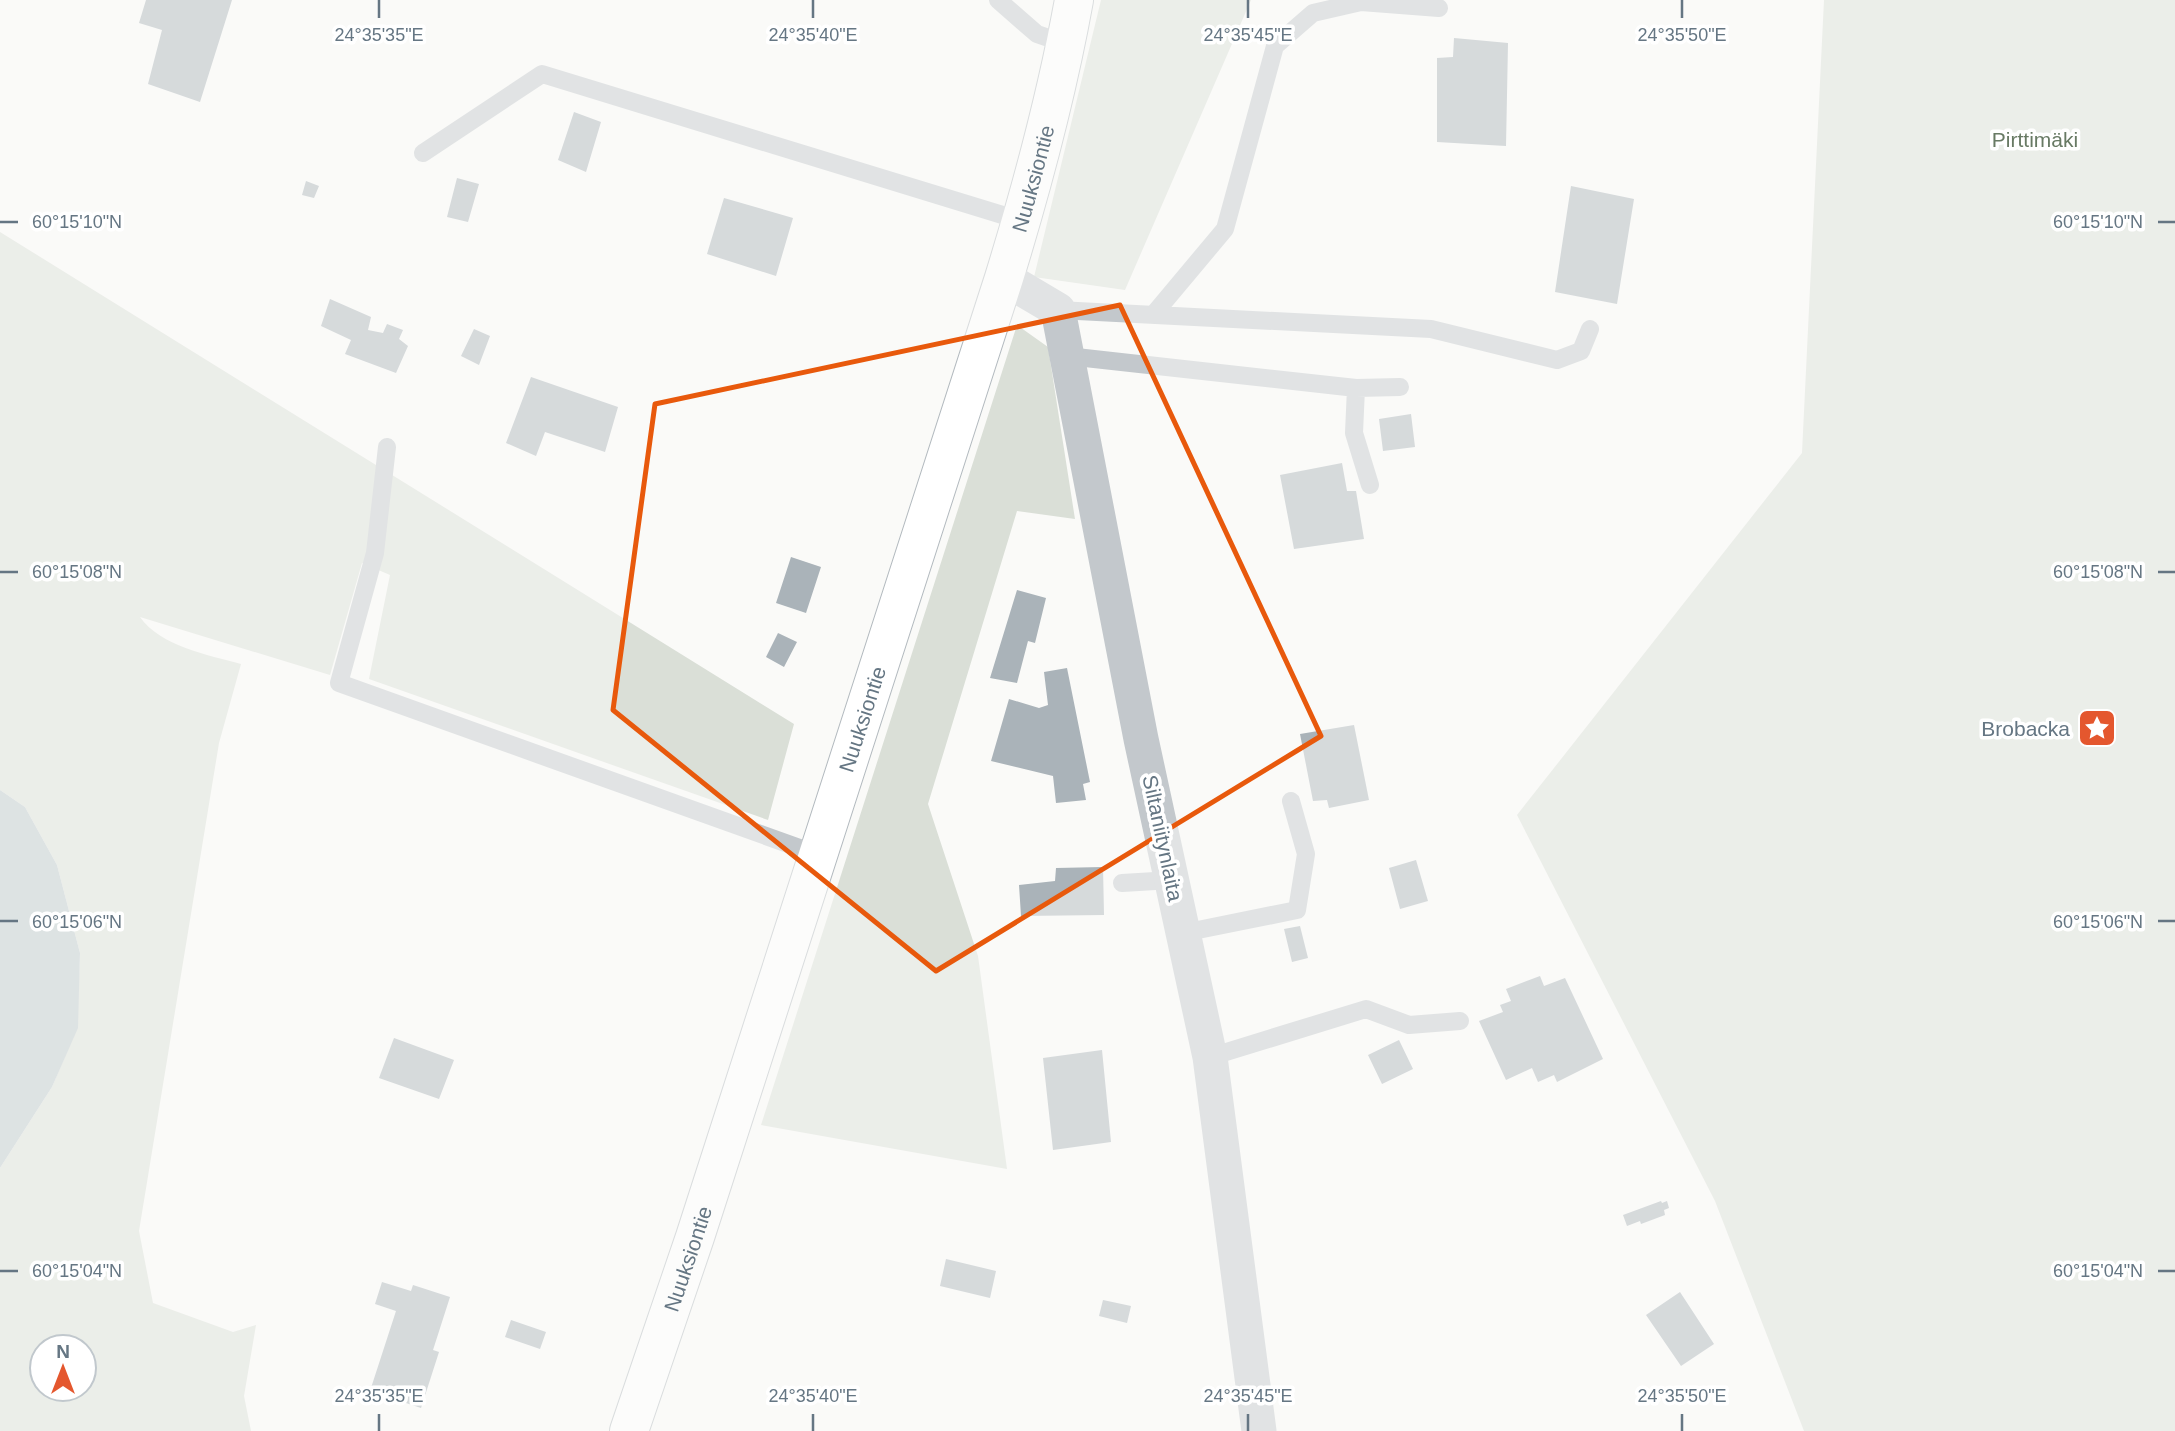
<svg xmlns="http://www.w3.org/2000/svg" width="2175" height="1431" font-family="Helvetica,sans-serif">
<style>
.green{fill:#dadfd7;fill-rule:evenodd}
.water{fill:#bbc7cb}
.building{fill:#aab3b9}
.lines{fill:none;stroke-linecap:round;stroke-linejoin:round}
.secondary-casing{stroke:#b3babf;stroke-width:40}
.lane{stroke:#c3c8cc;stroke-width:18}
.street{stroke:#c3c8cc;stroke-width:35}
.secondary{stroke:#fff;stroke-width:38}
.marked{fill:none;stroke:#e8590c;stroke-width:5;stroke-linejoin:round}
.ticks{fill:none;stroke:#657683;stroke-width:2.5}
.labels{text-anchor:middle;dominant-baseline:central;stroke-width:7;stroke-linejoin:round;paint-order:stroke}
.park-label{font-size:21px;fill:#687a64;stroke:#fff}
.street-label{font-size:21px;fill:#657683;stroke:#fff}
.poi-label{font-size:21px;fill:#657683;stroke:#fff;text-anchor:end}
.ticks-label{font-size:18px;text-anchor:middle;fill:#657683;stroke:#fff;stroke-width:7;stroke-linejoin:round;paint-order:stroke}
</style>
<rect width="100%" height="100%" fill="#fafaf8"/>
<path class="green" d="M1101,0H1251L1125,290L1034,277Z
M1824,0H2175V1431H1804L1715,1201L1517,815L1802,453Z
M0,232L794,724L768,820L369,679L390,575L362,563L330,675L140,617C160,646 208,655 241,664L219,743L139,1231L153,1303L233,1332L256,1325L244,1396L251,1431H0V1168L52,1087L77,1028L80,953L57,865L25,807L0,790ZM42,1347H84V1389H42Z
M1017,325L1048,347L1075,519L1017,511L928,804L978,956L1007,1169L761,1125Z"/>
<path class="water" d="M0,790L25,807L57,865L80,953L78,1028L52,1087L0,1168Z"/>
<path class="building" d="M146,0H232L200,102L148,84L162,30L139,23Z
M1454,38L1508,43L1506,146L1437,142V58L1453,57Z
M574,112L601,122L586,172L558,160Z
M457,178L479,184L468,222L447,217Z
M306,181L319,186L314,198L302,195Z
M1571,186L1634,199L1617,304L1555,292Z
M724,198L793,218L776,276L707,254Z
M330,299L371,317L368,330L383,333L387,324L403,330L399,339L408,346L396,373L345,354L351,340L321,326Z
M474,329L490,336L479,365L461,356Z
M531,377L618,407L605,452L545,432L536,456L506,443Z
M1411,414L1415,447L1383,451L1379,419Z
M1342,463L1347,491H1356L1364,539L1294,549L1280,475Z
M791,557L821,567L806,613L776,603Z
M1017,590L1046,598L1035,643L1028,641L1017,683L990,678Z
M778,633L797,642L784,667L766,657Z
M1067,668L1090,782L1083,784L1086,800L1056,803L1053,776L991,761L1009,699L1039,708L1048,705L1044,672Z
M1354,725L1369,800L1329,808L1327,800L1313,801L1300,734Z
M1416,860L1428,901L1400,909L1389,868Z
M1103,867L1104,915L1021,916L1019,885L1055,881L1056,868Z
M1300,926L1308,958L1292,962L1284,929Z
M1540,976L1544,986L1565,978L1603,1059L1557,1082L1554,1075L1538,1082L1532,1068L1506,1080L1479,1021L1503,1012L1500,1005L1511,1001L1506,989Z
M394,1038L454,1060L439,1099L379,1078Z
M1399,1040L1413,1069L1382,1084L1368,1055Z
M1102,1050L1111,1142L1053,1150L1043,1058Z
M1661,1201L1662,1203L1667,1201L1669,1208L1664,1210L1665,1215L1641,1224L1640,1221L1627,1226L1623,1215Z
M946,1259L996,1271L990,1298L940,1286Z
M382,1282L411,1291L413,1285L450,1297L433,1350L439,1352L421,1408L370,1391L396,1311L375,1304Z
M1680,1292L1714,1344L1681,1366L1646,1315Z
M1103,1300L1131,1306L1127,1323L1099,1316Z
M511,1320L546,1332L540,1349L505,1337Z"/>
<g class="lines">
<defs>
<g id="secondary">
<path id="s1" d="M629,1431L695,1237L1004,278C1032,187 1057,94 1074,0"/>
</g>
</defs>
<use href="#secondary" class="secondary-casing"/>
<path class="lane" d="M998,0L1037,34L1066,44
M423,153L542,74L1022,221
M1058,310L1431,329L1557,360L1581,351L1590,329
M1153,315L1225,229L1275,46L1313,13L1361,2L1439,8
M1067,356L1356,388L1354,433L1370,485
M1356,388L1400,387
M387,447L375,553L339,683L819,855
M1122,883L1172,880
M1183,933L1297,910L1306,854L1291,801
M1210,1057L1366,1009L1409,1025L1460,1021"/>
<path class="street" d="M1004,278L1058,310L1141,739L1210,1057L1259,1431"/>
<use href="#secondary" class="secondary"/>
</g>
<path d="M0 0H2175V1431H0ZM1120,305L1321,736L936,971L613,710L655,404Z" fill="#fafaf8" fill-opacity=".55" fill-rule="evenodd"/>
<path class="marked" d="M1120,305L1321,736L936,971L613,710L655,404Z"/>
<path class="ticks" d="M379,0V18M813,0V18M1248,0V18M1682,0V18M0,222H18M2158,222H2175M0,572H18M2158,572H2175M0,921H18M2158,921H2175M0,1271H18M2158,1271H2175M379,1414V1431M813,1414V1431M1248,1414V1431M1682,1414V1431"/>
<defs>
<symbol id="sight-square" viewBox="-11 -11 22 22"><rect x="-9" y="-9" width="18" height="18" rx="4" fill="#e4572e" stroke="#fff"/><path d="M0-6L1.8-2.2L6-1.7L2.9 1.2L3.7 5.4L0 3.3L-3.7 5.4L-2.9 1.2L-6-1.7L-1.8-2.2Z" fill="#fff"/></symbol>
</defs>
<g fill-rule="evenodd">
<use href="#sight-square" x="2075" y="706" width="44" height="44"/>
</g>
<g class="labels">
<g class="park-label">
<text x="2035" y="139">Pirttimäki</text>
</g>
<g class="street-label">
<text stroke="none"><textPath href="#s1" startOffset="1316">Nuuksiontie</textPath></text>
<text stroke="none"><textPath href="#s1" startOffset="749">Nuuksiontie</textPath></text>
<text transform="translate(1163 838) rotate(78)">Siltaniitynlaita</text>
<text stroke="none"><textPath href="#s1" startOffset="182">Nuuksiontie</textPath></text>
</g>
<g class="poi-label">
<text x="2070" y="728">Brobacka</text>
</g>
</g>
<g class="ticks-label">
<text x="379" y="41">24°35'35"E</text>
<text x="813" y="41">24°35'40"E</text>
<text x="1248" y="41">24°35'45"E</text>
<text x="1682" y="41">24°35'50"E</text>
<text x="77" y="228">60°15'10"N</text>
<text x="2098" y="228">60°15'10"N</text>
<text x="77" y="578">60°15'08"N</text>
<text x="2098" y="578">60°15'08"N</text>
<text x="77" y="928">60°15'06"N</text>
<text x="2098" y="928">60°15'06"N</text>
<text x="77" y="1277">60°15'04"N</text>
<text x="2098" y="1277">60°15'04"N</text>
<text x="379" y="1402">24°35'35"E</text>
<text x="813" y="1402">24°35'40"E</text>
<text x="1248" y="1402">24°35'45"E</text>
<text x="1682" y="1402">24°35'50"E</text>
</g>
<g transform="translate(63 1368)"><circle r="33" fill="#ffffff" stroke="#c1c8cd" stroke-width="2"/>
<path d="M0-5L12 26L0 18L-12 26Z" fill="#e4572e"/>
<text y="-10" font-size="19" font-weight="bold" text-anchor="middle" fill="#657683">N</text>
</g>
</svg>
